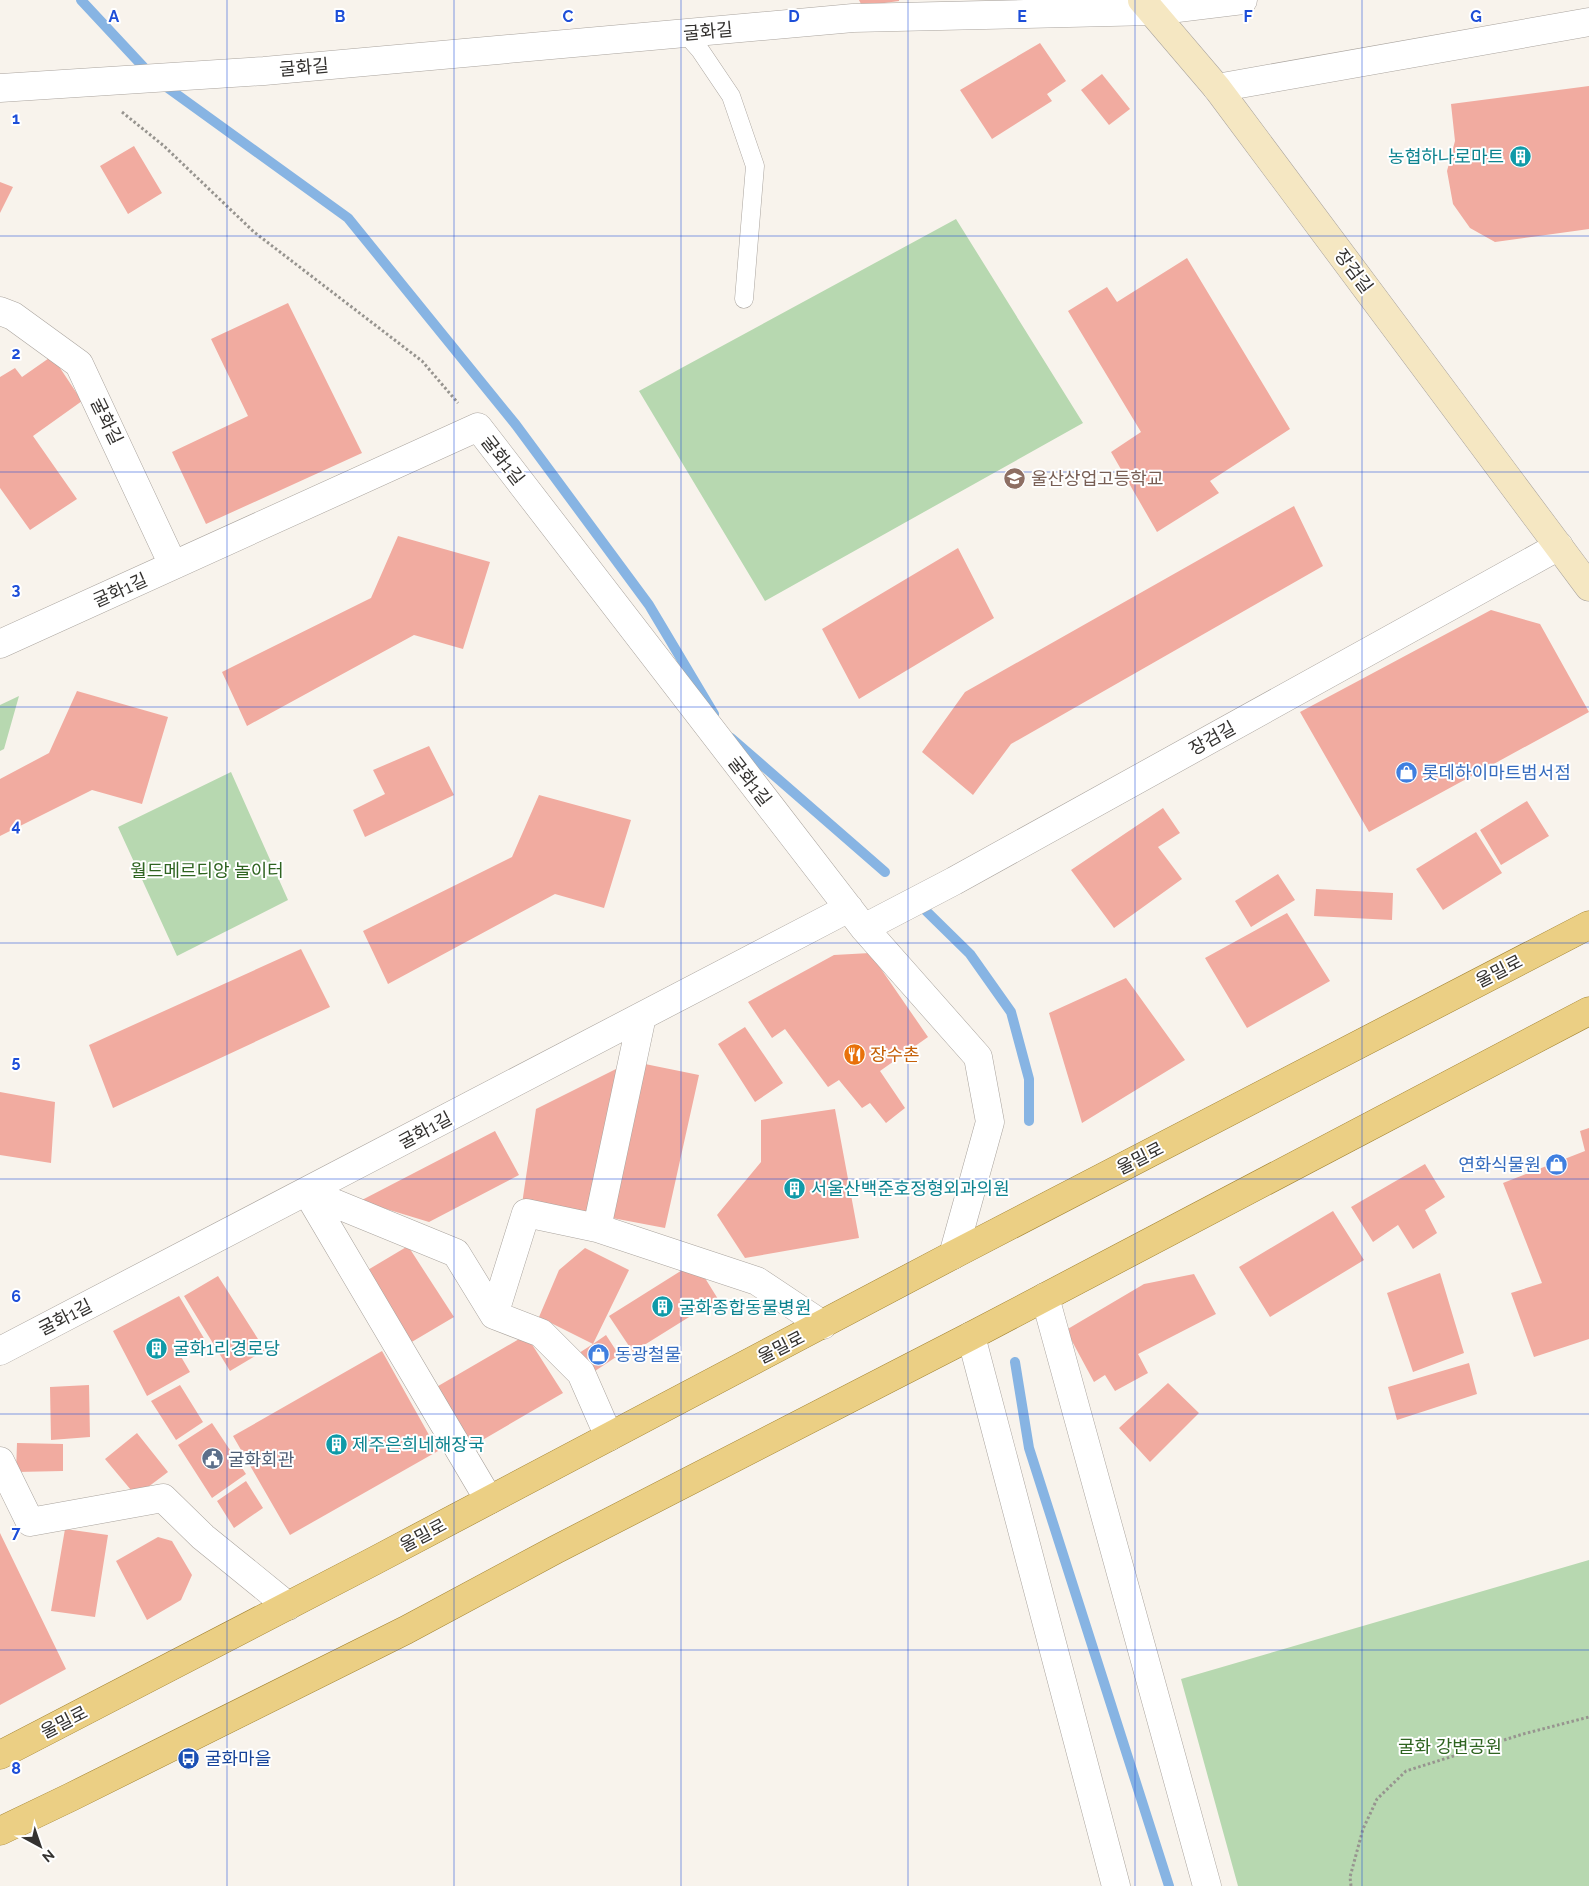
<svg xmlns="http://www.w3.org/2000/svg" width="1589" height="1886" font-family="Raleway,'Noto Sans KR',sans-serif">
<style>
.green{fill:#b7d8b0}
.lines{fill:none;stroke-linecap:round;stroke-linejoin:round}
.stream{stroke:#87b4e3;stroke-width:10}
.building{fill:#f1aba0}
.lane-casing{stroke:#aaa49e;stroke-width:19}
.street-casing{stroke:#aaa49e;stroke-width:29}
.secondary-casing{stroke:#aaa49e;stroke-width:29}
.primary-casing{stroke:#a28331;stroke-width:29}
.path{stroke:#97948f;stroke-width:3;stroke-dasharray:2.5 2.5;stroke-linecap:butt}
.lane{stroke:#fff;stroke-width:18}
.street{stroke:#fff;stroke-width:28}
.secondary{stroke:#f5e7c2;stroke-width:28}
.primary{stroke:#ebcf84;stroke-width:28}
.grid{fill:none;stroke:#1d4ed8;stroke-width:1;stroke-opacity:0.55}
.labels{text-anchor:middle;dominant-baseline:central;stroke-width:4;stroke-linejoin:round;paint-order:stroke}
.street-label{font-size:18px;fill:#343230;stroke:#fff}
.culture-label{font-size:18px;fill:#0d838f;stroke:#fff;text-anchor:start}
.education-label{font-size:18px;fill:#785e54;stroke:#fff;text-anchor:start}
.shop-label{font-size:18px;fill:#366cbe;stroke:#fff;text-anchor:start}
.park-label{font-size:18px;fill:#2f6421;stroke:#fff}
.food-label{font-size:18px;fill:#c56008;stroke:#fff;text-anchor:start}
.service-label{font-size:18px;fill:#4e5e75;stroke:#fff;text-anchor:start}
.transit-label{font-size:18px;fill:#164399;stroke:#fff;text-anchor:start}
.grid-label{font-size:16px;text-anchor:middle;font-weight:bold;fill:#1d4ed8;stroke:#fff;stroke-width:4;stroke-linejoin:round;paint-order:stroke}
</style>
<rect width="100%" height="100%" fill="#f8f3ec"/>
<path class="green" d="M956,219L1083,423L765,601L639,391Z
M19,696L4,749L0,751V705Z
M231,772L288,900L177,956L118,827Z
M1589,1560V1886H1238L1181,1679Z"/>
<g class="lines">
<path class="stream" d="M81,0L150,74
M161,83L348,218L516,425L649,605L714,714
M731,738L885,872
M918,903L970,954L1011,1012L1029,1079V1121
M1015,1362L1029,1448L1169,1886"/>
</g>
<path class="building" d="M859,0H899V1L862,6Z
M1040,43L1066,81L1047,94L1052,101L992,139L960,90Z
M1102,74L1130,109L1109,125L1081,90Z
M1589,86V229L1495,242L1470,228L1453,204L1447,171L1455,141L1451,104Z
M134,146L162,193L128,214L100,166Z
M0,182L13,187L0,213Z
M1187,258L1290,429L1210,481L1219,493L1157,532L1111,452L1141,432L1068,311L1107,287L1117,302Z
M288,303L362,453L206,524L172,452L248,416L211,339Z
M52,356L82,401L33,436L77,499L30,530L0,488V377L15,368L22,377Z
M1294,506L1323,566L1011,744L973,795L922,752L965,692Z
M398,536L490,562L463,649L414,635L247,726L222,672L371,598Z
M958,548L994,618L859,699L822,629Z
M1491,610L1540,624L1589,712L1369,832L1300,712Z
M77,691L168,717L142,804L92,790L0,836V779L49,753Z
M429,746L454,795L365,837L353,810L385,794L373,770Z
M539,795L631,820L604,908L555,894L388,984L363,931L512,857Z
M1527,801L1549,836L1501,865L1480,830Z
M1163,808L1180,833L1158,847L1182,879L1114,928L1071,870Z
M1476,832L1502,873L1443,910L1416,869Z
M1278,874L1295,900L1251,927L1235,901Z
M1316,889L1393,893L1392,920L1314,916Z
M1287,913L1330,981L1247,1028L1205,958Z
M301,949L330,1007L113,1108L89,1045Z
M870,953L928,1037L880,1071L905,1108L886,1123L870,1103L862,1108L839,1080L828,1087L785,1029L772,1038L748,1002L834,955Z
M1126,978L1185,1060L1082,1123L1049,1013Z
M745,1027L783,1083L755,1102L718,1044Z
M626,1064L589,1216L522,1204L536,1109Z
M645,1064L699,1075L665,1228L607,1217Z
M0,1092L55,1102L51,1163L0,1155Z
M835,1109L859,1238L745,1258L717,1215L761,1162V1120Z
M1589,1128V1339L1534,1357L1511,1293L1542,1283L1503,1183L1585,1151L1580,1131Z
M495,1131L519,1175L429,1222L360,1201Z
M1425,1164L1445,1197L1425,1210L1437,1233L1413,1249L1398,1225L1373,1242L1351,1207Z
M1333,1211L1364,1260L1270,1317L1239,1267Z
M408,1246L454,1317L410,1343L366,1271Z
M585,1248L629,1270L593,1344L606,1335L619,1355L592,1373L579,1353L593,1344L539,1317L559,1270Z
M695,1262L718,1299L633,1352L609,1316Z
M1440,1273L1464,1353L1413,1372L1387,1293Z
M1194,1274L1216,1314L1138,1354L1148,1373L1115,1391L1105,1375L1094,1382L1066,1330L1144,1284Z
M218,1276L265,1350L230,1371L184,1296Z
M179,1296L205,1340L180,1355L190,1372L147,1396L113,1331Z
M526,1335L563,1393L467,1449L433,1389Z
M382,1351L438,1451L290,1535L233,1436Z
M1469,1363L1477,1394L1397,1420L1388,1387Z
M1168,1383L1199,1413L1150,1462L1119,1428Z
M89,1385L90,1437L51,1440L50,1387Z
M180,1385L203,1422L176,1440L151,1401Z
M212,1423L246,1474L212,1498L178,1445Z
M137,1433L168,1472L136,1496L105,1459Z
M17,1443L63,1444V1471L16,1472Z
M246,1481L263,1508L234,1528L217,1501Z
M65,1529L108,1535L95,1617L51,1611Z
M0,1533L66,1669L0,1705Z
M158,1537L172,1541L192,1575L181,1600L147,1620L116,1561Z"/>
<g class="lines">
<defs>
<path id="lane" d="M685,33L700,50L731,96L755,166L744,299"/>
<path id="street" d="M0,88L264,71L853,18L1153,11L1243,0
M1217,88L1589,22
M0,311L13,316L79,364L173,565
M0,644L478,427L864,928L978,1057L990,1122L953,1255
M864,928L954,881L1559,546
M642,1016L597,1228L757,1281L823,1325
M307,1192L456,1253L494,1315L541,1333L581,1373L609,1437
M307,1192L489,1500
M1045,1297L1207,1886
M494,1315L526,1213L597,1228
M971,1336L1116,1886
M0,1351L849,908
M0,1461L30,1522L163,1498L203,1537L288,1606"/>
<path id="secondary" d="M1142,0L1217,88L1589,587"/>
<path id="primary" d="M0,1755L374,1561L953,1255L1589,925
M0,1831L71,1797L406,1630L555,1550L971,1336L1589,1011"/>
</defs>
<use href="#lane" class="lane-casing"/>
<use href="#street" class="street-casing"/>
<use href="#secondary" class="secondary-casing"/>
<use href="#primary" class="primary-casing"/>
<path class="path" d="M122,112L164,146L254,232L422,361L458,403
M1351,1886L1350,1877L1363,1829L1377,1799L1406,1771L1523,1734L1589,1717"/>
<use href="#lane" class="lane"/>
<use href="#street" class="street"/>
<use href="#secondary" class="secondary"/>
<use href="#primary" class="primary"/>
</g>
<path class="grid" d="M227,0V1886M454,0V1886M681,0V1886M908,0V1886M1135,0V1886M1362,0V1886M0,236H1589M0,472H1589M0,707H1589M0,943H1589M0,1179H1589M0,1414H1589M0,1650H1589"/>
<defs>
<symbol id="building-disc" viewBox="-11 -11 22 22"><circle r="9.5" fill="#0f9aa8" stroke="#fff"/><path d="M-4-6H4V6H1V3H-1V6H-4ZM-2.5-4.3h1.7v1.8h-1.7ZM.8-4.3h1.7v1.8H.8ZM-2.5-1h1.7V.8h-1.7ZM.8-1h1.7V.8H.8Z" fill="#fff"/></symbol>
<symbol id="school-disc" viewBox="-11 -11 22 22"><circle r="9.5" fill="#8d6e63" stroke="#fff"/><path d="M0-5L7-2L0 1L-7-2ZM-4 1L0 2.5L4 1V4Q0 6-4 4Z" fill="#fff"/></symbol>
<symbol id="shop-disc" viewBox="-11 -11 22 22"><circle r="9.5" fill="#3f7fe0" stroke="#fff"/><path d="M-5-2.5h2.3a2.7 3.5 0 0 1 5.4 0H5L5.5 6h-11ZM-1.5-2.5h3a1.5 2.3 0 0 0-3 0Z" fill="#fff"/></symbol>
<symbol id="restaurant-disc" viewBox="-11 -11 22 22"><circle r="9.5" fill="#e8710a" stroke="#fff"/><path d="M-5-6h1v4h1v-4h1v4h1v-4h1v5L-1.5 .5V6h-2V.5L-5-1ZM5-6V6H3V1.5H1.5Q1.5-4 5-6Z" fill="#fff"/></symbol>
<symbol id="civic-disc" viewBox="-11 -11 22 22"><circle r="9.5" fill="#5c6f8a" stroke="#fff"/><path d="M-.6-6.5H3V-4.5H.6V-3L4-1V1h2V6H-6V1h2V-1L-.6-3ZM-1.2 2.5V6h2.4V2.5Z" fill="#fff"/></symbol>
<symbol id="bus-disc" viewBox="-11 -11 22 22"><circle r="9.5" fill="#1a4fb4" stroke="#fff"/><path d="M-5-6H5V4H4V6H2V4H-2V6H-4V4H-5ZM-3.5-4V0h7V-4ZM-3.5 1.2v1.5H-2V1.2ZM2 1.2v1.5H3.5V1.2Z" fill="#fff"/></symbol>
</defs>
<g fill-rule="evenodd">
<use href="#building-disc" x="1508" y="144" width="25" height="25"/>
<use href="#school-disc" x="1002" y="466" width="25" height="25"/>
<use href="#shop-disc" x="1394" y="760" width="25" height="25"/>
<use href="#restaurant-disc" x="842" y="1042" width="25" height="25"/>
<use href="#shop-disc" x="1544" y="1152" width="25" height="25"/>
<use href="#building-disc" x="782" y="1176" width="25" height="25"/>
<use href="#building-disc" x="650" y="1294" width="25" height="25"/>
<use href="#building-disc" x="144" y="1336" width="25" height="25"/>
<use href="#shop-disc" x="586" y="1342" width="25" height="25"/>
<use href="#building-disc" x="324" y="1432" width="25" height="25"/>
<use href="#civic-disc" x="200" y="1446" width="25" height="25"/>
<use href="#bus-disc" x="176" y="1746" width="25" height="25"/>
</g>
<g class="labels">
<g class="street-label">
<text transform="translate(708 31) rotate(-5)">굴화길</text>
<text transform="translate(304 67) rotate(-5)">굴화길</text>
<text transform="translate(1354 271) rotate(53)">장검길</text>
<text transform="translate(107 421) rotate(64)">굴화길</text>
<text transform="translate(503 460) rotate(52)">굴화1길</text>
<text transform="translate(120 590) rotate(-24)">굴화1길</text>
<text transform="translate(1212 738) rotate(-29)">장검길</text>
<text transform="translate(750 781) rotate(52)">굴화1길</text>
<text transform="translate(1499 971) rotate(-27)">울밀로</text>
<text transform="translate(425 1130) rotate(-28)">굴화1길</text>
<text transform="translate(1140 1158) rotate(-27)">울밀로</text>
<text transform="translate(65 1317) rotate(-27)">굴화1길</text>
<text transform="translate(781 1347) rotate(-27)">울밀로</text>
<text transform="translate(423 1535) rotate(-28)">울밀로</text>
<text transform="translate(64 1722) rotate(-27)">울밀로</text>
</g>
<g class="culture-label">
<text x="1504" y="156" text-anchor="end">농협하나로마트</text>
<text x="811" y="1188">서울산백준호정형외과의원</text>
<text x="679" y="1307">굴화종합동물병원</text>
<text x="173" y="1348">굴화1리경로당</text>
<text x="352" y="1444">제주은희네해장국</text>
</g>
<g class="education-label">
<text x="1031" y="478">울산상업고등학교</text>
</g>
<g class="shop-label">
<text x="1422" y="772">롯데하이마트범서점</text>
<text x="1541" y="1164" text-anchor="end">연화식물원</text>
<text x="615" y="1354">동광철물</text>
</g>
<g class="park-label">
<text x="207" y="870">월드메르디앙 놀이터</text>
<text x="1450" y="1746">굴화 강변공원</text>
</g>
<g class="food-label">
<text x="870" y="1054">장수촌</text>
</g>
<g class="service-label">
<text x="228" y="1459">굴화회관</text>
</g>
<g class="transit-label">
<text x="205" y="1758">굴화마을</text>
</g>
</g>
<g class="grid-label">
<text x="114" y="22">A</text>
<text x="340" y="22">B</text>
<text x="568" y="22">C</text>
<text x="794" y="22">D</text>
<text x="1022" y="22">E</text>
<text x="1248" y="22">F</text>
<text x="1476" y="22">G</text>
<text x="16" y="124">1</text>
<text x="16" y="359">2</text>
<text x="16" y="595">3</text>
<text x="16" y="831">4</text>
<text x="16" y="1067">5</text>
<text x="16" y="1302">6</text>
<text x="16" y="1538">7</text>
<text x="16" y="1774">8</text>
</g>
<g transform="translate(40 1846) rotate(140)" stroke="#ffffff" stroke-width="4" paint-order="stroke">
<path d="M0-4L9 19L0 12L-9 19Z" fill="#343230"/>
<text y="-8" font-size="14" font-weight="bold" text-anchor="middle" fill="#343230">N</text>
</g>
</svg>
